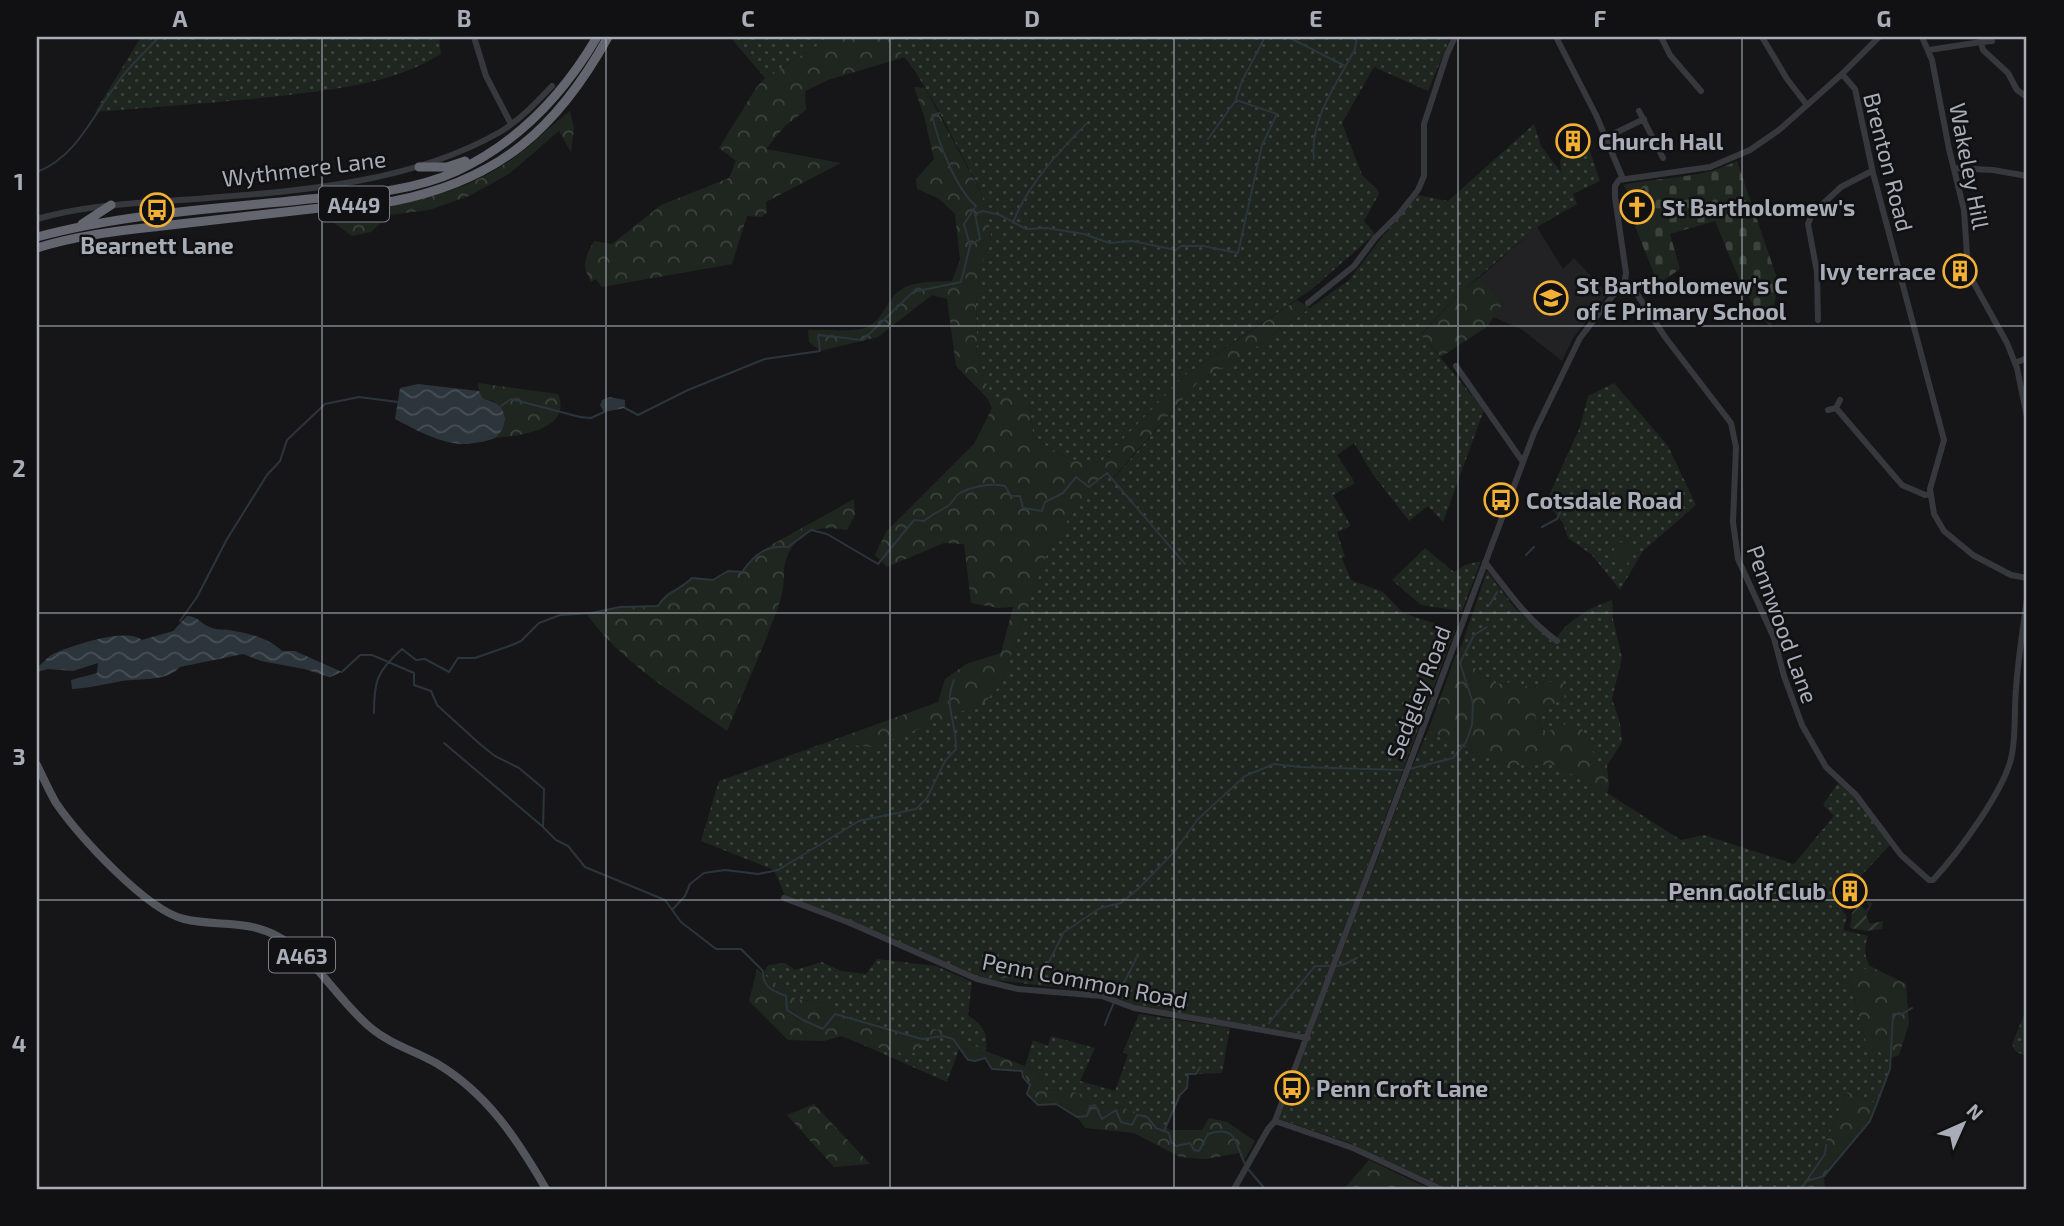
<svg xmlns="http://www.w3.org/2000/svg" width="2064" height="1226" font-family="'Exo 2',sans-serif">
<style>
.built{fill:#222225}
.grass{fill:url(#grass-dots)}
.forest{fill:url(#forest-crowns)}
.cemetery{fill:url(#cemetery-stones)}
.garden{fill:url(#garden-furrows)}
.pitch{fill:#1e261f}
.water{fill:url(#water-waves)}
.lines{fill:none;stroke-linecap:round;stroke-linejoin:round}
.stream{stroke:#2c353c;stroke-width:2}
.minor{stroke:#37383d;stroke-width:6}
.major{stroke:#53555c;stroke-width:8}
.highway{stroke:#63666e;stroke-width:9}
.grid{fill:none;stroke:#a8adb8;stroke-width:2;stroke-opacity:0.55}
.labels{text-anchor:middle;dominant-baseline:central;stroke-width:5;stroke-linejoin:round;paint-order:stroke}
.shield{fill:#111113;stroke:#7b7e86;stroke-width:2}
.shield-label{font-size:21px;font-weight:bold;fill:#a8adb8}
.poi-label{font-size:23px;font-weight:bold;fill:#a8adb8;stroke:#111113;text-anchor:start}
.street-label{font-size:23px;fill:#a8adb8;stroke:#111113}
.neatline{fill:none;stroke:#a8adb8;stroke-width:2.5}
.grid-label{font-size:23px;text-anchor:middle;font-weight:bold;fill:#a8adb8}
</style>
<defs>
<pattern id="grass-dots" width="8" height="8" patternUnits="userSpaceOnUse" patternTransform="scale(1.75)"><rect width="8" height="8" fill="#1e261f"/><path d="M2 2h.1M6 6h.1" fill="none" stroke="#3c433d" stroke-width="1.8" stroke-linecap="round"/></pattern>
<pattern id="forest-crowns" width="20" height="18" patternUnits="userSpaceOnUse" patternTransform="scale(1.75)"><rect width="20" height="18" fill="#1e261f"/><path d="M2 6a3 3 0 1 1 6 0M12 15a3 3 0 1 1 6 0" fill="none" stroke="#3c433d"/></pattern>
<pattern id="cemetery-stones" width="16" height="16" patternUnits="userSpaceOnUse" patternTransform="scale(1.75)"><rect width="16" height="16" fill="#1e261f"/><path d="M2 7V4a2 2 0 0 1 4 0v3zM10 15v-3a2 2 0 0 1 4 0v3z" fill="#3c433d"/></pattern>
<pattern id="garden-furrows" width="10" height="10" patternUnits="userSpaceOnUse" patternTransform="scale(1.75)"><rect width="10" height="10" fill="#1e261f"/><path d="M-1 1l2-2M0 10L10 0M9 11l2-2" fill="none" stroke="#3c433d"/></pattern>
<pattern id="water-waves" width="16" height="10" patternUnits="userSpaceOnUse" patternTransform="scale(1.75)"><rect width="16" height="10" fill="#2c353c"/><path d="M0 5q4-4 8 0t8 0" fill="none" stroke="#485056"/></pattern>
</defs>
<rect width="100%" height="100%" fill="#161618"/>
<path class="built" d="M1537,227L1563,269L1574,258L1608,294L1573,338L1562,361L1521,329L1493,317L1503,303L1480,277Z"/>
<path class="grass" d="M141,37H439L441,54C391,85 329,90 271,97C213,103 154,107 95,112Z
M730,37H831L765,78Z
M889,37H1447L1450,38L1428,91L1374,67L1342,123L1362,175L1378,190L1379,194L1364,221L1375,234L1312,289L1185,375L1103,460C1073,467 1057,453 1033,436L1030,405L994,400L982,374L977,347L976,303L980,272L991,236L986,202L940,113L915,71Z
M1534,124L1541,146L1561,172L1560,160L1569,148L1587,142L1600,181L1573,194L1577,204L1537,227L1462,291L1421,334L1484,410L1443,522L1428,506L1409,521L1372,473L1354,443L1337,455L1355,483L1333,495L1351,526L1337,532L1345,556L1342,558L1351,580L1383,592L1403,613L1455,630L1305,1034L1139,1007L1106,993L977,978L845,918L785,896L774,870L701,841L719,781L847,735L959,704L1000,686L1048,551L1089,487L1107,473L1113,479L1199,381L1249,352L1349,280L1379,241L1418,195L1448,201Z
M1614,383L1668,446L1696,505L1643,551L1620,590L1592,555L1568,538L1563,523L1546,502L1580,427L1588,396Z
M1425,548L1454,572L1465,565L1481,561L1462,611L1421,605L1392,580Z
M1487,571L1515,608L1554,643C1562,623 1592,606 1612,600L1613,619L1622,658L1612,699L1620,723L1622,742L1607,766L1609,785L1565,725L1544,733L1535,715L1563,698L1544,682L1534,689L1514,682L1496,684L1481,674L1459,653Z
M1428,731L1507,765H1555L1607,793L1681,840L1704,835L1794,864L1834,816L1823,805L1838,783L1852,795L1890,845L1856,881L1845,871L1829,889L1847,917L1843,930L1868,936C1864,947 1864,956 1870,966L1849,980L1867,1045L1891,1058L1890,1069L1878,1104L1847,1092L1806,1189H1449L1350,1143L1279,1119L1413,765Z
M877,959L936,966L972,982L968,1015C984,1026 988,1033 986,1051L968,1043L954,1031L931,1029L907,1035L835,1014L823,1003L796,999L763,974L768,965L785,963L795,970L822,962L841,971L866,974Z
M2027,1008V1056L2016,1052L2012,1044Z
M1139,1014L1230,1028L1222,1073L1189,1074L1187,1088L1180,1095L1164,1131C1155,1128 1153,1121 1145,1117C1132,1110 1120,1106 1106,1107C1088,1093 1069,1091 1046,1090L1035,1070L1025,1066L1033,1040L1048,1046L1051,1036L1095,1048L1080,1081L1115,1091L1128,1055L1123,1052Z
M943,1036L953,1039L959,1049L947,1082L861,1044L903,1053L922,1039Z"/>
<path class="forest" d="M831,37H889L905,57L828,80L805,91L806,110L785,126L766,149L841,163L766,202L767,212L762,217L747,216L732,264L602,287L596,279L591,282C581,265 585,257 594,241L612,244L661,205L729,178L736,161L719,148L756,88L765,78Z
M914,87L925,88L986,202L991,236L980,272L976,303L977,347L982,374L994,399L1013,392L1030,406L1033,436C1056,453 1074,467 1103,460L1185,375L1297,300L1310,308L1249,352L1199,381L1112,479L1107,473L1089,487L1048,551L1000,686L985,702L874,747L849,745L847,735L938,702L945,679L966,664L1001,653L1013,607L998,608L971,603L964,544L944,543L887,567L875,555L886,532L974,444L992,408L987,398L956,366L947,299L932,295L878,337L820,351L809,342L808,330C823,329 855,333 867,327C884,319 886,301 899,291C914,280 935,282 952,281L960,260L955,214L938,198L917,189L916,179L934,159L924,116Z
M570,111L574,128L571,152L559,131L509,174L469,196L429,210L389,215L371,232L352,236L326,217L334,212C394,205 452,199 503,165C528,150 547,128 570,111Z
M1480,277L1503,303L1487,327L1441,357L1421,335L1462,291Z
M478,383L558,394C573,430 518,436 495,438L503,429L494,401L483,399L479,391Z
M854,499L855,515L847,530C830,527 810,526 797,541C776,566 789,576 780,601C765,645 745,688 727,731C678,696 621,663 586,613L620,607L658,606C669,589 678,591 692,578L713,580L728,571H742L752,558L771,545Z
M1459,653L1481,674L1496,684L1514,682L1534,689L1544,682L1559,681L1567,687L1564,698L1535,716L1544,733L1565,724L1581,727L1609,785L1607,793L1555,765H1507L1428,731L1455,657Z
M1870,966L1906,984L1909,1024L1899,1055L1891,1058L1867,1045L1849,979Z
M757,969L796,999L823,1003L835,1014L907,1035L931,1029L954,1031L968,1043L986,1051L1035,1070L1046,1090C1070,1091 1087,1092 1106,1107C1121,1106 1132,1110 1145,1117C1152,1121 1155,1128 1164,1131L1165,1127L1171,1130H1202L1209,1118L1227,1122L1255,1141L1243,1162L1240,1153L1205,1159L1180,1157L1134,1133L1085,1128L1077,1117L1057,1104L1038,1105L1027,1094L1030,1085L1022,1071L992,1069L985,1059L975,1061L968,1060C953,1037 949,1035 922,1039L916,1053H903L861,1044L841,1036L824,1041L788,1040L749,1001Z
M1847,1092L1878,1104L1870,1121L1824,1176L1825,1189H1806Z
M814,1104L870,1164L834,1167L787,1115Z
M1369,1160L1430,1189H1344Z"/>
<path class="cemetery" d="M1737,161L1778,281L1771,328C1743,298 1731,258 1715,221L1670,234L1680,269L1658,284L1635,226L1647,219L1645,215L1648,213L1646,209L1653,204L1644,188L1630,196L1623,185C1664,176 1698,180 1737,161Z"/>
<path class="garden" d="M1867,902L1873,903L1866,915L1870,924L1883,921L1882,929L1866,931L1850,928L1852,913L1859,905L1866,910L1869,906Z"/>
<path class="pitch" d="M1618,541L1634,548L1626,566L1610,559Z"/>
<path class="water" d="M418,384L479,391L483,399C497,402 507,408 504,424C503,429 499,435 495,438C489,441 475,443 468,444C442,445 418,431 395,419L400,388Z
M610,397L625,400V408L604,412L600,405L602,400Z
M187,616C199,616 201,625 212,628C217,630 224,629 229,630C248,633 269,638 282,651H295L342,672L330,677L304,669L261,661L243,654L180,667C167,682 140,678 122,681C105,684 90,688 72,689L71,680L97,673L98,663L73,671L48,669L37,672V667C43,664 46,658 53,654C71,646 126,627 142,640L173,631Z"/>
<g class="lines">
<path class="stream" d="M1288,37L1345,66
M1236,99L1242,81L1265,37
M1314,159C1309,120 1338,82 1355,49L1357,37
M37,172C78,156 93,114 119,81C130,65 146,51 159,37
M1013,223C1027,185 1058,153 1086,124
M970,245L980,239L975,214L983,211L1000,215L1026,229L1047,228L1084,234L1109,243L1132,241L1176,250L1181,246H1203L1238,253L1262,145L1277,114L1236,100L1208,139
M501,406L511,399L580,417L591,418L604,412
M625,408L638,415L688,390L765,359L820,351L818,335L863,340L913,292L961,282L970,246L964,224L976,206C955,188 938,141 932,115L940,113
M1542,527L1557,519L1561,510L1566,507
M1526,555L1534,547
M1490,604L1497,592
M180,621L197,597L227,539L267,475L280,461L287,440L325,404L359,397L398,402
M342,672L360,655H372L414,673V685L431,691L437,705L481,745L495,756L519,768L544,789L543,827L556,840L568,846L585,867L665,900L681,922L716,949H741L763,971C762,987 773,991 786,996L787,1010L803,1020L823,1029L835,1014L922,1039L943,1036L953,1039L968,1060L975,1061L985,1058L992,1069L1022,1071L1023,1077L1030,1085L1027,1094L1038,1105L1056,1104L1077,1117L1087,1116L1090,1106L1095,1105L1102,1119L1116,1110L1121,1122L1132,1125L1137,1115L1147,1117L1156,1128L1169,1133L1171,1142L1176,1146L1190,1143L1194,1150L1199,1151L1208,1134C1238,1124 1235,1145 1245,1164
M374,713C374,681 377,671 402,649L416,660L425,659L449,672L458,658H475L512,645L521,641L539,623L560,615L592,613L620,607L658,606C668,590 679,591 692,578L713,580L728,571L742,572C755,554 766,545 788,547L811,530L827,534L878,564L914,520L924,521C932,514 940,511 948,506C953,502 955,496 960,493C973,486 991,483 1005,486L1011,496H1020L1023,508L1042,511L1045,502L1063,493L1076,477L1089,487L1107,473L1185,564
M444,743L542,826
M1409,769L1453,758L1466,742L1472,725L1473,703L1460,663L1474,635L1487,627
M672,910L685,896L690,884L704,873L725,870L758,874L778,870L859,821L916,809L927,798L945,761L956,749C957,724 943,705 954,680
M1335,966L1343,965L1357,958
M1002,978L1047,966L1064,932L1100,908L1121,903L1139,888L1174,852L1198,819L1245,776L1274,764L1299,767L1403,770
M1269,1023L1315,966H1329
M1105,1025C1113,999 1128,978 1138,954
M1164,1131L1180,1095L1187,1088L1188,1074H1196L1200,1067
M1248,1169L1265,1189
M1807,1180L1825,1154L1826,1145
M1294,1189H1296
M1802,1189L1806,1181L1824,1176L1870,1121L1890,1069L1893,1014H1902L1912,1008"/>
<path class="minor" d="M474,37L486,76L511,124
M1556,37L1596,115L1623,179
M1661,37L1670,55L1701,91
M1762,37L1787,79L1807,105
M1922,37L1932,60L1949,149L1964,210L1967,255L1971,278L2007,343L2017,368L2027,417
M1992,41L1981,42L1983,50L2008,73L2017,90L2027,97
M1929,50L1981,42
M1842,74L1855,89L1873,173L1944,440L1930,489L1934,514L1944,531L1973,555L2011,575L2027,578
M1639,111L1663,158
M1607,137L1644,119
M1954,168L1993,170L2027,176
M37,219C88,204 142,203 195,199C298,191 409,184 500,132C520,120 536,103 552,86
M1625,280L1633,288L1665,337L1731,423L1736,447L1733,522L1738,559L1774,638L1784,676L1802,725L1826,767L1856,795L1901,855L1929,880H1933C1958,853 2006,789 2012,754C2016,733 2014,710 2016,689C2018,659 2023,629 2027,598
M1625,280L1626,273L1615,197V186L1619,180L1710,167L1750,150L1779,130L1842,74L1879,37
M1308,303L1354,266L1375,238L1399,214L1418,190L1424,176V124L1447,54L1455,37
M1818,320L1817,272L1808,224L1812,214L1841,187L1872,171
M2015,363L2027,358
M1456,366L1523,462
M1836,408L1902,485L1925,495L1931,494
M1828,410L1836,408L1840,400
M1485,562C1507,590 1527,620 1557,641
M784,898L850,923L977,979L1018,989L1102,996L1134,1008L1308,1038
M1275,1121L1353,1148L1441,1189
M1234,1189L1268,1129L1275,1121L1534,433L1580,338L1625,280"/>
<path class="major" d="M37,765C43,777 49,791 56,803C79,836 146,910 184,919C217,927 245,919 277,936C314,955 339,1002 371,1028C390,1044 415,1051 436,1063C487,1093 517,1139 546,1189"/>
<path class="highway" d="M419,167H447L465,161
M82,224L111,205
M37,237C122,214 212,209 300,200C353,195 409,193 457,171C519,142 563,95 597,37
M37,248C77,235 120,231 162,226C214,220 267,214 320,208C344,206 370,205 394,201C499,180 557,129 608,37"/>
</g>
<path class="grid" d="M322,37V1189M606,37V1189M890,37V1189M1174,37V1189M1458,37V1189M1742,37V1189M37,326H2027M37,613H2027M37,900H2027"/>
<defs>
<symbol id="building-ring" viewBox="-11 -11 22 22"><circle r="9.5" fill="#111113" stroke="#f2b134" stroke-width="1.5"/><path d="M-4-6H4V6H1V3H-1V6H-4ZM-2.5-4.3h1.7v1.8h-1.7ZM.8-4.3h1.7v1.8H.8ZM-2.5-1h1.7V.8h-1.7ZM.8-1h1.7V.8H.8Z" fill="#f2b134"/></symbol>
<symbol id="church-ring" viewBox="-11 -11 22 22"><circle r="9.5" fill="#111113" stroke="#f2b134" stroke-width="1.5"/><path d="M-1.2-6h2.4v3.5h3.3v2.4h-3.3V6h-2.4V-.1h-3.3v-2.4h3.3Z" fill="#f2b134"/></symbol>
<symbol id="bus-ring" viewBox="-11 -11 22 22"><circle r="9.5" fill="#111113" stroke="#f2b134" stroke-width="1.5"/><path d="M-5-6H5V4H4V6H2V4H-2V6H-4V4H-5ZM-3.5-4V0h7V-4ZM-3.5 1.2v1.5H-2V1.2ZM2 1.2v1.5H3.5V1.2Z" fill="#f2b134"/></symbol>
<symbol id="school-ring" viewBox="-11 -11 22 22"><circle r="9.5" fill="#111113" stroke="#f2b134" stroke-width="1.5"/><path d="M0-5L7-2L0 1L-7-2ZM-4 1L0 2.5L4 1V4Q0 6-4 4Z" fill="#f2b134"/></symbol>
</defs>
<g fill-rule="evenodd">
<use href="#building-ring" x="1554" y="122" width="38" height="38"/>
<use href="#church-ring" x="1618" y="188" width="38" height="38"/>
<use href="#bus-ring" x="138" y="191" width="38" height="38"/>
<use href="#building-ring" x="1941" y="252" width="38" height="38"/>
<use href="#school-ring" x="1532" y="279" width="38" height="38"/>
<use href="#bus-ring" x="1482" y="481" width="38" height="38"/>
<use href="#building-ring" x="1831" y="872" width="38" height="38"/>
<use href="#bus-ring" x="1273" y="1069" width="38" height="38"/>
</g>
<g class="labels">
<g class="shield">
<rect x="319" y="186.5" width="70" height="35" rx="5"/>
<rect x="269" y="937.5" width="66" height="35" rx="5"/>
</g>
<g class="shield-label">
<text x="354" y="204">A449</text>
<text x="302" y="955">A463</text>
</g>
<g class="poi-label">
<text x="1598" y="141">Church Hall</text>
<text x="1662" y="207">St Bartholomew's</text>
<text x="157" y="245" text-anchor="middle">Bearnett Lane</text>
<text x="1936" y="271" text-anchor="end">Ivy terrace</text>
<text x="1576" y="285">St Bartholomew's C<tspan x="1576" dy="26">of E Primary School</tspan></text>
<text x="1526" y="500">Cotsdale Road</text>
<text x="1826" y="891" text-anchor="end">Penn Golf Club</text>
<text x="1316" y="1088">Penn Croft Lane</text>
</g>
<g class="street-label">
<text transform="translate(1889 162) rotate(76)">Brenton Road</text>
<text transform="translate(1970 166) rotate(79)">Wakeley Hill</text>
<text transform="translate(304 168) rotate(-7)">Wythmere Lane</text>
<text transform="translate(1783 624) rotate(70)">Pennwood Lane</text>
<text transform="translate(1418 692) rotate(-69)">Sedgley Road</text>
<text transform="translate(1085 980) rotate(11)">Penn Common Road</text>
</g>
</g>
<rect width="2064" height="1226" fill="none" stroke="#111113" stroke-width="77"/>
<g transform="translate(1963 1124) rotate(45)" stroke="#111113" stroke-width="5" paint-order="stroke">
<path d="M0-5L12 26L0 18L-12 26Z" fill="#a8adb8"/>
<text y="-10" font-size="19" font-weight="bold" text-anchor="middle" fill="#a8adb8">N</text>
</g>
<rect x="38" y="38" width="1987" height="1150" class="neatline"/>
<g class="grid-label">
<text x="180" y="27">A</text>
<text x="464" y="27">B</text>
<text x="748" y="27">C</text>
<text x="1032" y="27">D</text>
<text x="1316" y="27">E</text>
<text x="1600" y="27">F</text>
<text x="1884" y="27">G</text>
<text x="19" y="190">1</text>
<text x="19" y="477">2</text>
<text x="19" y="765">3</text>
<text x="19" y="1052">4</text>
</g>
</svg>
